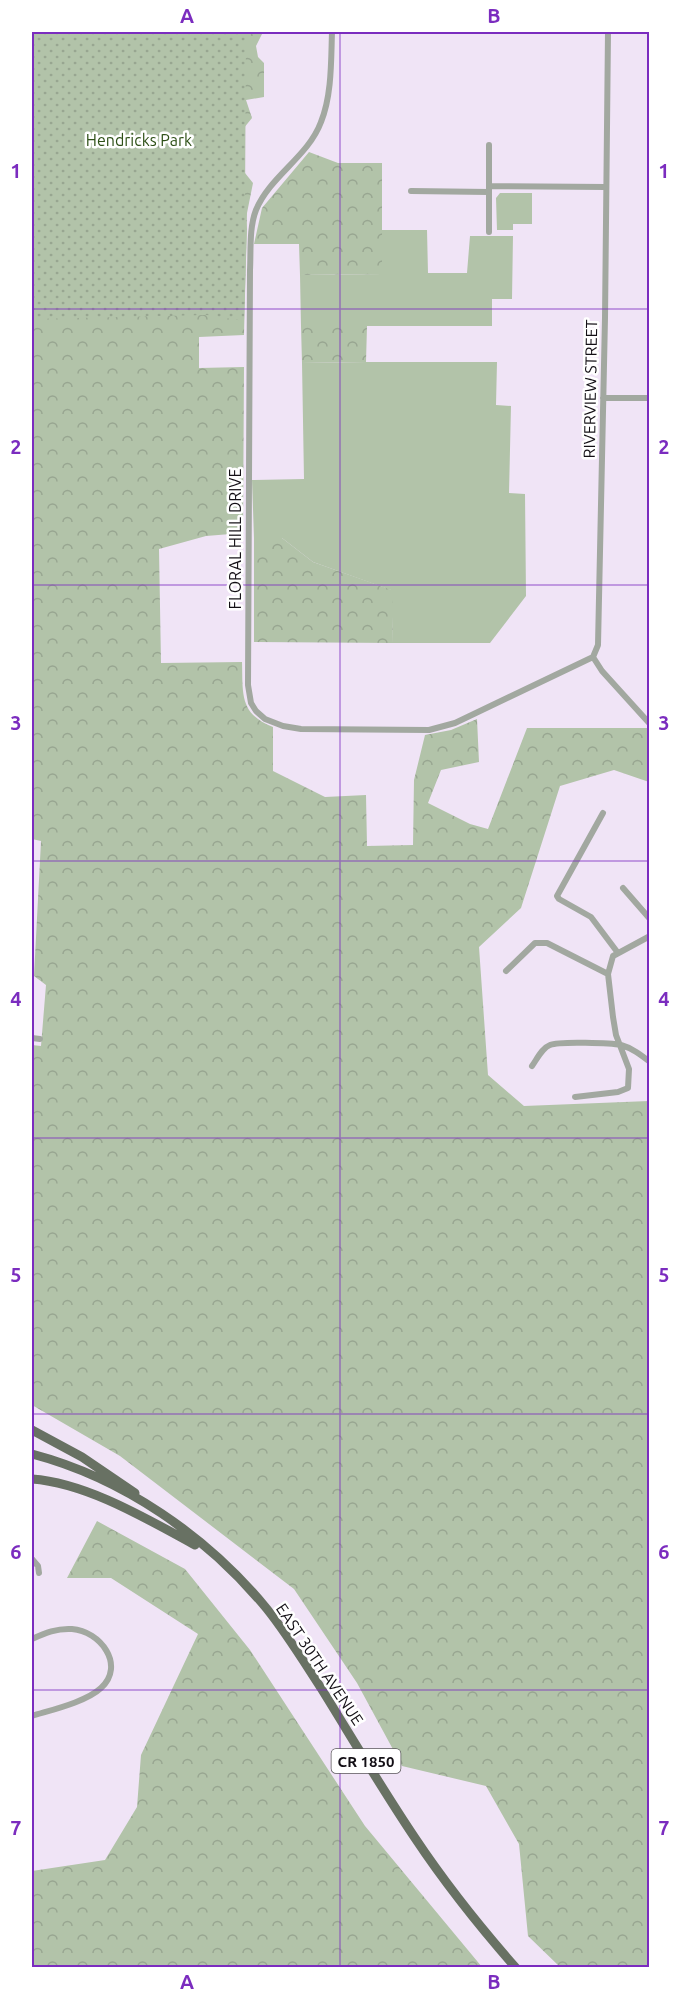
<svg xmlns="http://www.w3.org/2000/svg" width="681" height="1999" font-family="Ubuntu,sans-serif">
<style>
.grass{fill:#b2c3a9}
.forest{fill:url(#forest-crowns)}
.park{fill:url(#park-dots)}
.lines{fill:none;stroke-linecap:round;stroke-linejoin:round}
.street{stroke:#a2a8a0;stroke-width:6}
.primary{stroke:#687163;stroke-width:9}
.grid{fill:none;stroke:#7b2cbf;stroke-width:1.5;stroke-opacity:0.55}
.labels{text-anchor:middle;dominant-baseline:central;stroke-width:5;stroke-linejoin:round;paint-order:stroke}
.shield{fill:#fff;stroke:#5a575b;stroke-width:1.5}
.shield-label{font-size:15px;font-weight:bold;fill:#130f15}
.park-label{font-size:16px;fill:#2e5017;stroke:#fff}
.street-label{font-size:16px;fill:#130f15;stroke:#fff}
.neatline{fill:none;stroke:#7b2cbf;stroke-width:2}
.grid-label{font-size:20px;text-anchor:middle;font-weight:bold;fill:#7b2cbf}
</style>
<defs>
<pattern id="forest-crowns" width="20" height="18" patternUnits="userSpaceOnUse" patternTransform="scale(1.5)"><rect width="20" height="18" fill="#b2c3a9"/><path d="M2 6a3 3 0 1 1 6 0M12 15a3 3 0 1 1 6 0" fill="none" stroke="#98a691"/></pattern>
<pattern id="park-dots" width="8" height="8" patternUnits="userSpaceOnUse" patternTransform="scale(1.5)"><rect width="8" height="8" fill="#b2c3a9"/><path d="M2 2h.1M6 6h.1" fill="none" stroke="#98a691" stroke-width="1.8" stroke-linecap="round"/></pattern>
</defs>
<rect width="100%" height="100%" fill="#f0e4f6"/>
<path class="grass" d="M500,193H532V224H513V230H497L496,198Z
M382,230H427L428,273H467L470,236H513L512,299H492V326H301L300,275L382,274Z
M366,362H497L496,405L511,406L509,493L525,494L526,596L490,643H393L391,590L313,562L282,538H254L252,480L304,479L302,363Z"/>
<path class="forest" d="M32,32H263L256,46L258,57L264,63V97L246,100L252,118L239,134L245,173L253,183L247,213L244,335L199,337V368L244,367L243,533L206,536L159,549L161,663L242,662C243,693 239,714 273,727V771L325,797L366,795L367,846L413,845L414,780L425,735L451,730L477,719L479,762L441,770L428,803L470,824L488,829L527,728H649V782L614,770L560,786L521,908L479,947L488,1075L524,1106L649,1101V1967H560L528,1936L519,1844L486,1786L402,1766L357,1683L294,1589L120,1456L32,1405V1045L41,1046L46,985L34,976L41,841L32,839Z
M309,152L338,163H382V274L300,275L299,244H254L262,208Z
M301,326H367L366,362L302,363Z
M254,538H282L313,562L392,590L393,643L254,642Z
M97,1521L185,1569L250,1650L365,1826L482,1967H32V1871L105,1860L137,1807L141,1755L198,1634L111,1578H67Z"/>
<path class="park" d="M32,32H246L245,205L247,229L244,321L207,315L32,319Z"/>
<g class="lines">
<path class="street" d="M332,32C331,60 332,95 321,122C308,157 270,176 256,210C249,228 251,251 250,270L248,685L251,703L256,711L265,719L283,726L301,729L429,730L455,723L593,657
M608,32L605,318L598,645L593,657L602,671L650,724
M489,145V232
M489,186L606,187
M411,191L489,192
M603,398H650
M603,813L557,896L559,899L591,917L618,953
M623,888L650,919
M506,971L535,943H547L608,974
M32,1038L40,1039
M532,1066C537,1059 542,1048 550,1045C559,1041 612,1043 621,1045C632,1048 641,1055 650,1062
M575,1097L618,1092L628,1088L629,1069L616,1035L613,1017L608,974L613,956L650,936
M32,1559L38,1566L39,1573
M32,1639C45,1633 57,1628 72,1629C100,1631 126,1665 101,1688C86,1702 51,1710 32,1716"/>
<path class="primary" d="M32,1430L82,1457L135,1493
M32,1454C123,1478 207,1536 267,1609C287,1634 304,1662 321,1688C352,1738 382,1789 415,1838C445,1883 480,1927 516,1968
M32,1479C87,1483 147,1519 195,1545"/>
</g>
<path class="grid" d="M340,32V1968M32,309H650M32,585H650M32,861H650M32,1138H650M32,1414H650M32,1690H650"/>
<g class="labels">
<rect class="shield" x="331.5" y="1749" width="69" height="24" rx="4.5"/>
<g class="shield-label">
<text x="366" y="1761">CR 1850</text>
</g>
<g class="park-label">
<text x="139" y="140">Hendricks Park</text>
</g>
<g class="street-label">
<text transform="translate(590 389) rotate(-89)">RIVERVIEW STREET</text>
<text transform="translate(235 539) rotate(-90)">FLORAL HILL DRIVE</text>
<text transform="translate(320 1664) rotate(56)">EAST 30TH AVENUE</text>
</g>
</g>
<rect width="681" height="1999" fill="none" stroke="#ffffff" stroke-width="66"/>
<rect x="33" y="33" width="615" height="1933" class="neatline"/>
<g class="grid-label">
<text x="187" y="23">A</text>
<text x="494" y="23">B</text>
<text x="16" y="178">1</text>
<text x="664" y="178">1</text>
<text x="16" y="454">2</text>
<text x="664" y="454">2</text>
<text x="16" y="730">3</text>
<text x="664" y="730">3</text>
<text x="16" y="1006">4</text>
<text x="664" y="1006">4</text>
<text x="16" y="1282">5</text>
<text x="664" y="1282">5</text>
<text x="16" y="1559">6</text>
<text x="664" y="1559">6</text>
<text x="16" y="1835">7</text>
<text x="664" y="1835">7</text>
<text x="187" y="1989">A</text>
<text x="494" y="1989">B</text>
</g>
</svg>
